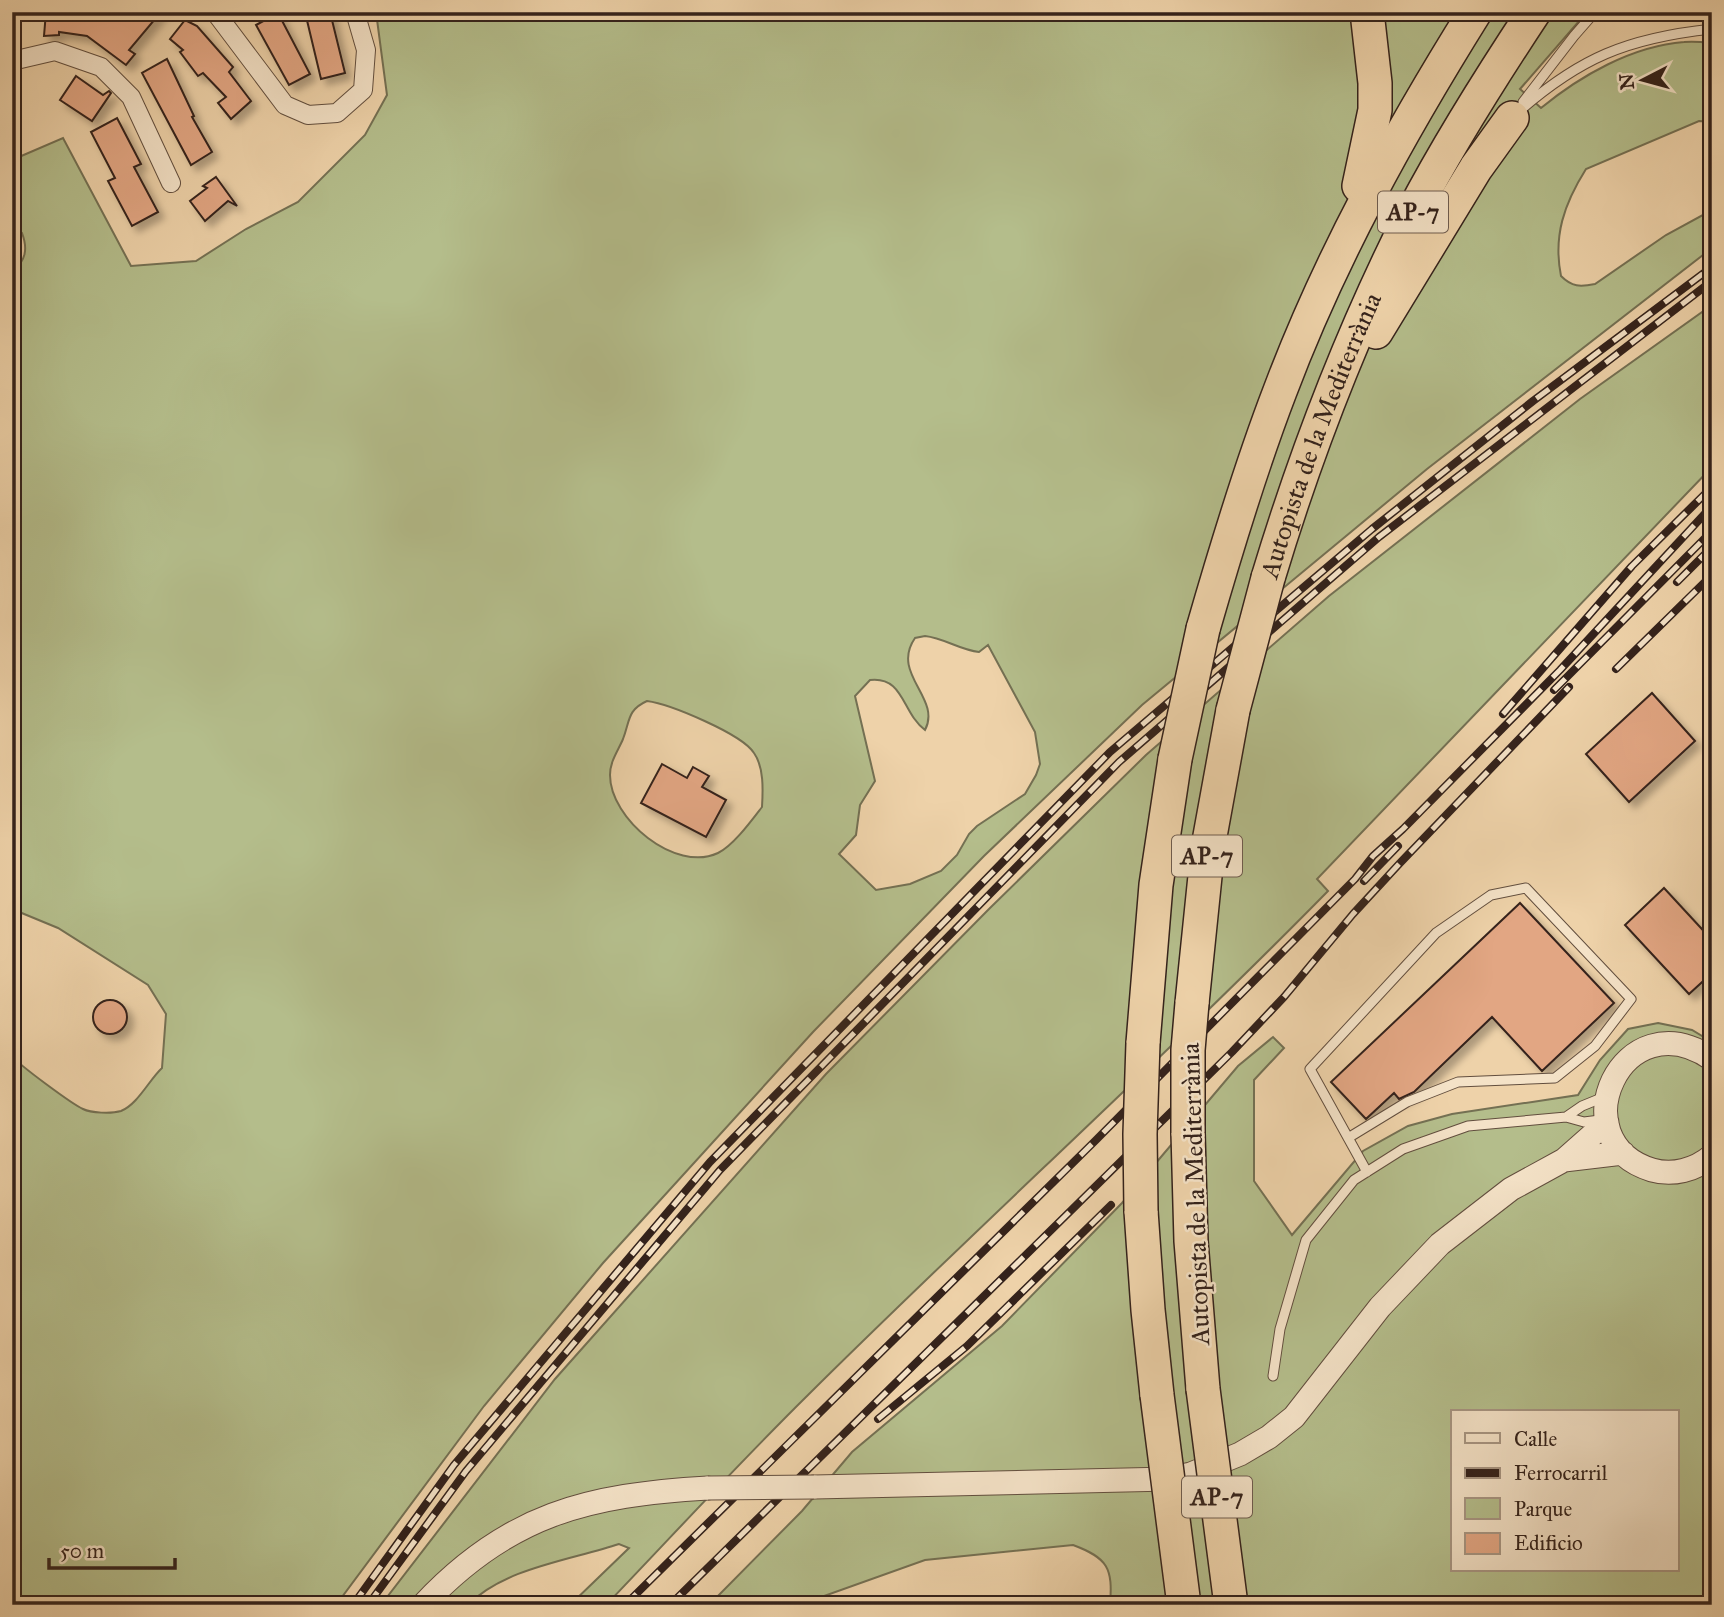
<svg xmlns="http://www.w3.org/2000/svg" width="1724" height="1617" font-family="'IM FELL Great Primer',serif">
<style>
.green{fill:#b4bd8b;stroke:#747053;stroke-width:2;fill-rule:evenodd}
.building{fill:#e2a683;stroke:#34221b;stroke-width:2;filter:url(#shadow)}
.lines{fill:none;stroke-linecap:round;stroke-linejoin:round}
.service-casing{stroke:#624e3e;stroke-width:11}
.minor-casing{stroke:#624e3e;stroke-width:20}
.tertiary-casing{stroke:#624e3e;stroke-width:25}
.motorway-casing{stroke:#34221b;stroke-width:36}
.service{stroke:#f4e2c7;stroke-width:9}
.minor{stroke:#f4e2c7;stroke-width:18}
.tertiary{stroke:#f4e2c7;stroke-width:23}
.motorway{stroke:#eed2a9;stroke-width:33}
.rail-casing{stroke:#34221b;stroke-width:8}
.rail{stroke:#f4e2c7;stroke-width:5;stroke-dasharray:16;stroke-linecap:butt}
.tertiary-bridge-casing{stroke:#624e3e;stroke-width:25;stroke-linecap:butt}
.motorway-bridge-casing{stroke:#34221b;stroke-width:36;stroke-linecap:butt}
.tertiary-bridge{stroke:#f4e2c7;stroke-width:23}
.motorway-bridge{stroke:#eed2a9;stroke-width:33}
.labels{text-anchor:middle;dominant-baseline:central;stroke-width:5;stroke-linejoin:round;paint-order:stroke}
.shield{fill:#f4e2c7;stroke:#6e5c4f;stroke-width:2}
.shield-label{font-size:24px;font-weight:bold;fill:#34221b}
.street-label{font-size:26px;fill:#34221b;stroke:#f4e2c7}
</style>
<defs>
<filter id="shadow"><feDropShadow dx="6" dy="6" stdDeviation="3.5" flood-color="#0004"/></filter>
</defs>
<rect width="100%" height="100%" fill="#eed2a9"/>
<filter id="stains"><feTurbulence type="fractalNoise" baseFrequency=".00286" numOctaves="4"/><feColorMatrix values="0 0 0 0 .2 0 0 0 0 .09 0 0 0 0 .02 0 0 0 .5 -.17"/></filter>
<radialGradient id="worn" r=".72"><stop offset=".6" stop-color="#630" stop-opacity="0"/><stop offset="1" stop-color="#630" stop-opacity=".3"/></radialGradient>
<path class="green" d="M376,12H1587L1520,89L1541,108C1580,76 1632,46 1684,42C1693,41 1703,42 1712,43V122L1699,121L1586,169C1564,204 1553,236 1561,276C1572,287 1580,287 1595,284L1666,235L1712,210V248L1427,469L1142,705L984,856L813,1032L603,1263L484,1406L336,1605H12V1056C19,1065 72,1104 83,1109C91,1113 111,1114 121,1111C138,1104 149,1080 162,1068L166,1014L148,985L58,928L12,909V272C26,261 28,249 22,233L12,228V160L63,138L131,266L196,261L246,229L298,202L365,135L387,95ZM925,636C944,638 960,650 979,652L988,645L1035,732L1040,764L1036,775L1025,794L977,826L969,834L957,855L941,871L910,884L876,890L839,854L856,835L860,805L875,781L855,696L870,680C904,676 902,713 925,730C942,698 890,674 915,638ZM647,701C670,704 742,734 754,753C764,767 763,790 762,807C752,820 733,846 718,853C675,873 610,819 610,775C610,761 618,751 623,739C630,721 627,710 647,701Z
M1712,305V467L1317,879L1328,891C1159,1063 979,1225 808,1395C739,1463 673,1535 606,1605H570L629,1548L619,1544C571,1560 504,1568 468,1605H381L555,1379L826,1074L989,909L1146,755L1329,596L1580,399Z
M1658,1023L1692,1030L1712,1042V1605H1110C1113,1568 1108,1558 1073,1545L925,1560L799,1605H709L802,1511L852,1452L1002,1326L1122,1203L1238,1066L1273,1037L1284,1048L1254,1080V1181L1292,1235L1363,1151L1408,1126L1452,1114L1578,1095L1600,1060L1628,1029ZM1453,1412H1677V1570H1453Z"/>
<path class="building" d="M46,12H161L129,50L135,54L126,65L87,36L59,32V35L44,36Z
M305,12H330L345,73L321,79Z
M278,13L310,74L289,85L256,25Z
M185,20L197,26L233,67L229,72L251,101L231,119L218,103L226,97L203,73L198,76L180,52L183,50L170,39Z
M167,59L194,116L192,117L212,152L191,165L142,73Z
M76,76L103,95L109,91L111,93L92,121L60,100Z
M117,118L141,164L134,167L158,212L132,226L108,181L115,178L91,132Z
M216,177L237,206L228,201L205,221L190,201L207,188L203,186Z
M1652,693L1695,741L1629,802L1586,754Z
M662,764L687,778L693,767L709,776L702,787L726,800L706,837L641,803Z
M1664,888L1712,940V973L1689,994L1625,925Z
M1520,903L1614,1003L1542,1071L1492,1017L1414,1092L1399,1099L1394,1093L1366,1119L1331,1082Z
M93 1017a17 17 0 1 1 34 0a17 17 0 1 1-34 0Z"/>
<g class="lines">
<defs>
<path id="service" d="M1523,102L1574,36L1595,12
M1516,114C1579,58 1627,38 1712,29
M1566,1117L1582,1106L1604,1097
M1348,1138L1407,1102L1458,1082L1555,1078L1595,1046L1631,999L1526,888L1491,895L1436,933L1310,1069L1367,1172
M1273,1376L1280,1329L1306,1240L1354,1180L1403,1149L1468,1126L1566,1117L1584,1122L1600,1120"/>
<path id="minor" d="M215,12L285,105L308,115L337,113L363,90L366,50L355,12
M12,61L55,51L101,67L131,97L171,183"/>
<path id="tertiary" d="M1712,1059C1622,997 1558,1141 1652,1170C1673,1176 1695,1170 1712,1156
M1564,1160L1623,1153
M814,1487L1169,1479L1191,1474L1240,1454L1269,1437L1294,1417L1380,1307L1440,1244L1511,1189L1564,1160L1607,1122
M423,1605C508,1514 588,1495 708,1488"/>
<g id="motorway">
<path d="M1359,186L1375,110V83L1367,12"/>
<path d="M1376,332L1476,168L1512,118"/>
<path id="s1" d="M1268,578C1306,452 1353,330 1413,212C1449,143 1491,77 1534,12"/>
<path d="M1203,629C1226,549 1250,469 1280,391C1330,258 1400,132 1475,12"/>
<path d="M1192,1003L1208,847L1233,710"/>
<path d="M1143,1043L1156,885L1175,759"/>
<path d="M1188,1133L1191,1241L1203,1389"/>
<path d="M1141,1211L1148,1310L1157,1395"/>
</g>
</defs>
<use href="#service" class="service-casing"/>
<use href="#minor" class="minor-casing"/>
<use href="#tertiary" class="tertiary-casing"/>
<use href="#motorway" class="motorway-casing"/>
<use href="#service" class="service"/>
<use href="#minor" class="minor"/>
<use href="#tertiary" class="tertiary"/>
<use href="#motorway" class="motorway"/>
<defs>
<path id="rail" d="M1677,582L1712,547
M1616,669L1712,575
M1554,690L1712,531
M1503,714L1632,566L1712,487
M1364,881L1398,846
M878,1419L967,1346L1111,1205
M353,1605L454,1465L710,1162L1110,752L1372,529L1533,401L1712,267
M368,1605L466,1471L720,1170L1119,762L1379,537L1712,281
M625,1605L1095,1141L1355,879L1373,856L1403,829L1560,670L1712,506
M670,1605L1232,1052L1284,997L1353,914L1400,863L1569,687"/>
</defs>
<use href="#rail" class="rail-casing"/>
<use href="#rail" class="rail"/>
<defs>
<path id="tertiary-bridge" d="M708,1488L814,1487"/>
<path id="motorway-bridge" d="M1233,710L1268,578
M1175,759L1203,629
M1188,1133V1050L1192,1003
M1141,1211L1140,1134L1143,1043
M1203,1389L1231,1605
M1157,1395L1184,1605"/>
</defs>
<use href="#tertiary-bridge" class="tertiary-bridge-casing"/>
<use href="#motorway-bridge" class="motorway-bridge-casing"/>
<use href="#tertiary-bridge" class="tertiary-bridge"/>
<use href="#motorway-bridge" class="motorway-bridge"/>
</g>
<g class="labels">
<g class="shield">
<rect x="1378" y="191.5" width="70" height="41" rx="5"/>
<rect x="1172" y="835.5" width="70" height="41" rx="5"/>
<rect x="1182" y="1476.5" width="70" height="41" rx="5"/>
</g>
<g class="shield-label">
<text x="1413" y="212">AP-7</text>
<text x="1207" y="856">AP-7</text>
<text x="1217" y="1497">AP-7</text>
</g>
<g class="street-label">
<text stroke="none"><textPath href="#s1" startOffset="152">Autopista de la Mediterrània</textPath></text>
<text transform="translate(1195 1194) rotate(-92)">Autopista de la Mediterrània</text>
</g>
</g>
<rect width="1724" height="1617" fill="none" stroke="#eed2a9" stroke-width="42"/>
<rect x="14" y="14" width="1696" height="1589" fill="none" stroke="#34221b" stroke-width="3.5"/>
<rect x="21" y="21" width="1682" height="1575" fill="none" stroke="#34221b" stroke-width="2"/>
<rect x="1451" y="1410" width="228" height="161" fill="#f4e2c7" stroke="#a79582" stroke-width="2"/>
<rect x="1465" y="1433" width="35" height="10" fill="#f4e2c7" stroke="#a79582" stroke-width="2"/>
<text x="1514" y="1446" font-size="21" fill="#34221b">Calle</text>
<rect x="1465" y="1468" width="35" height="10" fill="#34221b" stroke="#a79582" stroke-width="2"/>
<text x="1514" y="1480" font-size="21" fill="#34221b">Ferrocarril</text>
<rect x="1465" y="1498" width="35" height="21" fill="#b4bd8b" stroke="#a79582" stroke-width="2"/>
<text x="1514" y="1516" font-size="21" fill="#34221b">Parque</text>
<rect x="1465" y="1533" width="35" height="21" fill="#e2a683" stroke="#a79582" stroke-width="2"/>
<text x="1514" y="1550" font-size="21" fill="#34221b">Edificio</text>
<g transform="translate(1643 80) rotate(264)" stroke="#f4e2c7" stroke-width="5" paint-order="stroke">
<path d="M0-5L12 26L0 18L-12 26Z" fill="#34221b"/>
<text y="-10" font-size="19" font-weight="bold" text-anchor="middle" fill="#34221b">N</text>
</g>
<path d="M49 1558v10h126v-10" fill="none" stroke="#34221b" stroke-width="3.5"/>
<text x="60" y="1558" font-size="21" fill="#34221b" stroke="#f4e2c7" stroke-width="5" paint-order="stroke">50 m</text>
<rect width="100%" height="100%" filter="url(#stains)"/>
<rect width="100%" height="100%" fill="url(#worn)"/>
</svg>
